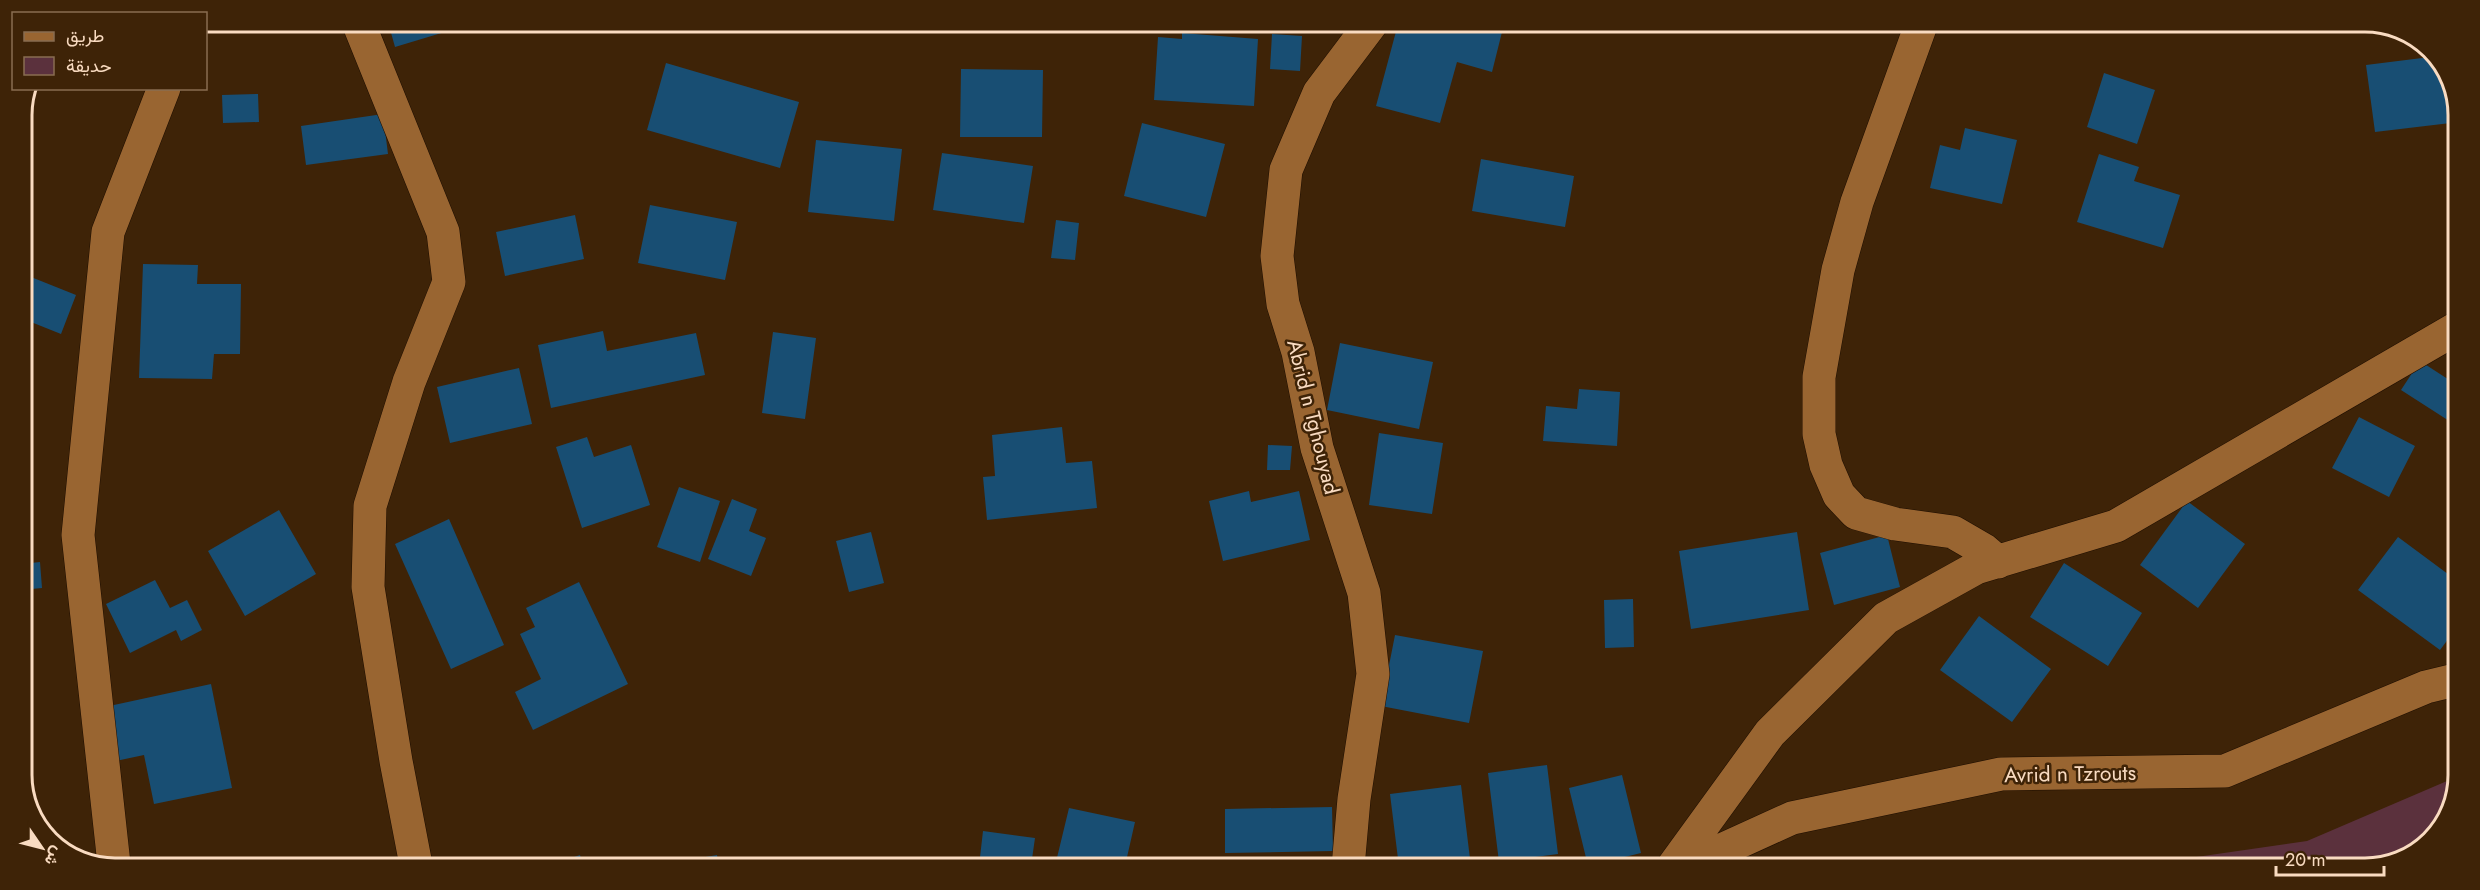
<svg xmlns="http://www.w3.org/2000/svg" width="2480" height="890" font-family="Jost,Vazirmatn,sans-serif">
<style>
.green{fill:#5b313d}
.building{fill:#184e73}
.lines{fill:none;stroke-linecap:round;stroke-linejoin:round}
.street-casing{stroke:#1e0e01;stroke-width:34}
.street{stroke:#996531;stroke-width:33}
.labels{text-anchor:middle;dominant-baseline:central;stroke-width:5;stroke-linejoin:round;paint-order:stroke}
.street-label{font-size:21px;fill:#f9dbc1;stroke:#3e2307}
.rim{fill:none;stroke:#f9dbc1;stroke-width:3}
</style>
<rect width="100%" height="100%" fill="#3e2307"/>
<path class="green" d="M2454,778V805L2422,850L2366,869L2120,868L2307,841Z"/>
<path class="building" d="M388,22H478L395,47Z
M1398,24H1486L1503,28L1492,72L1457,62L1440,123L1376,106Z
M1182,33L1258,39L1254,106L1154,100L1158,37L1182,39Z
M1272,34L1302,36L1300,71L1270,69Z
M2438,56L2458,106L2459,122L2375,132L2366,65Z
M666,63L799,102L780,168L647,130Z
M961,69L1043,70L1042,137H960Z
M2104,73L2155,90L2137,144L2087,127Z
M258,94L259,122L223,123L222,95Z
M383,114L388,154L306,165L301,126Z
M1142,123L1225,144L1206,217L1124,196Z
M1965,128L2017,140L2002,204L1930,188L1940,145L1960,150Z
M816,140L902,149L894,221L808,212Z
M942,153L1033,166L1024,223L933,210Z
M2099,154L2139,167L2134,181L2180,195L2163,248L2077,222Z
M1481,159L1574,176L1565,227L1472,211Z
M650,205L737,222L725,280L638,263Z
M575,215L584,259L505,276L496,232Z
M1056,220L1079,223L1075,260L1051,258Z
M143,264L198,265L197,284H241L240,354H214L212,379L139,378Z
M26,275L76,295L61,334L21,318V288Z
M603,331L607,351L696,333L705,375L551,408L538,345Z
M773,332L816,338L805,419L762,413Z
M1340,343L1433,362L1419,429L1327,410Z
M2420,361L2457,385V426L2401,390Z
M519,368L532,424L450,443L437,387Z
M1579,389L1620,392L1617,446L1543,441L1546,406L1577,409Z
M2359,417L2415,446L2389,497L2332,468Z
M1062,427L1066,463L1092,461L1097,508L987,520L983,477L995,476L992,435Z
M1379,433L1443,443L1432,514L1369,505Z
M587,437L594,457L631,445L650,505L582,528L556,447Z
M1268,445L1292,446L1290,470H1267Z
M679,487L720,501L700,562L657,547Z
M1249,491L1251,502L1299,491L1310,540L1223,561L1209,501Z
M732,499L757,509L749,531L766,538L751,576L708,559Z
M2187,501L2245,544L2198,608L2140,565Z
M279,510L316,574L245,616L208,551Z
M449,519L504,645L451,669L395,544Z
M871,532L884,583L849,592L836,541Z
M1797,532L1809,610L1691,629L1679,551Z
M1887,535L1900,587L1834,605L1820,553Z
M2398,537L2456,580L2455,630L2440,650L2358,590Z
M40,562L42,588L21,590V564Z
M2064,563L2142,613L2108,666L2030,617Z
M155,580L170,608L187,600L202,630L181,641L176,630L130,653L106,604Z
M579,582L628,684L533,730L515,692L541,679L520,634L535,627L526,608Z
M1633,599L1634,647L1605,648L1604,600Z
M1979,616L2051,669L2012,722L1940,670Z
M1395,635L1483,651L1469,723L1381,706Z
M211,684L232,788L154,804L144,755L111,762L100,708Z
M1547,765L1558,854L1499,862L1488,773Z
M1622,775L1641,853L1588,866L1569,788Z
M1461,785L1471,867H1399L1390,794Z
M1332,807L1333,851L1225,853V809Z
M1069,808L1135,822L1125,866H1055Z
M983,831L1035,838L1031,866H979Z
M580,855L583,865H551Z
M717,855L719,866L666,865V864Z"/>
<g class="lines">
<defs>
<path id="street" d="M358,22L443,232L449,282L409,382L370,506L368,587L396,761L416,865
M1921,25L1857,202L1838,270L1819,377V434L1826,465L1839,495L1856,513L1895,524L1953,532L1984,550L1998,562
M114,864L78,535L108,232L164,88
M1348,867L1354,799L1373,674L1364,593L1317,448L1298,352L1283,304L1277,256L1286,170L1319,93L1371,24
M1672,868L1770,733L1886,618L1976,568L2116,526L2457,328
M1682,868L1792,818L2001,774L2225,771L2426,687L2455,680"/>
</defs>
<use href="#street" class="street-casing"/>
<use href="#street" class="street"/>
</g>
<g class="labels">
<g class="street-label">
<text transform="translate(1313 417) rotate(76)">Abrid n Tghouyad</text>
<text transform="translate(2070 774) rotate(-1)">Avrid n Tzrouts</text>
</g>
</g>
<path d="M0 0H2480V890H0ZM115 32H2365A83 83 0 0 1 2448 115V775A83 83 0 0 1 2365 858H115A83 83 0 0 1 32 775V115A83 83 0 0 1 115 32Z" fill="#3e2307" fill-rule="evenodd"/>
<path class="rim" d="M115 32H2365A83 83 0 0 1 2448 115V775A83 83 0 0 1 2365 858H115A83 83 0 0 1 32 775V115A83 83 0 0 1 115 32Z"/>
<rect x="12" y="12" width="195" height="78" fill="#3e2307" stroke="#896d51" stroke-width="1.5"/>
<rect x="24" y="32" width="30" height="9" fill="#996531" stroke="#896d51" stroke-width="1.5"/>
<text x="66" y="42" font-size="18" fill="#f9dbc1">طريق</text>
<rect x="24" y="57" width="30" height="18" fill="#5b313d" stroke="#896d51" stroke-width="1.5"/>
<text x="66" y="72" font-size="18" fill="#f9dbc1">حديقة</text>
<g transform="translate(42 848) rotate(125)" stroke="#3e2307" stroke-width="4.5" paint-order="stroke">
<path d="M0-4.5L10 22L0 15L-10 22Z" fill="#f9dbc1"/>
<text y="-9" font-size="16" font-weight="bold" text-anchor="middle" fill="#f9dbc1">ش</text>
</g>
<path d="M2276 866v9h108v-9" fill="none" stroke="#f9dbc1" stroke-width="3"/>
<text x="2285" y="866" font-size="18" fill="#f9dbc1" stroke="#3e2307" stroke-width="4.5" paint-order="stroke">20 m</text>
</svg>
